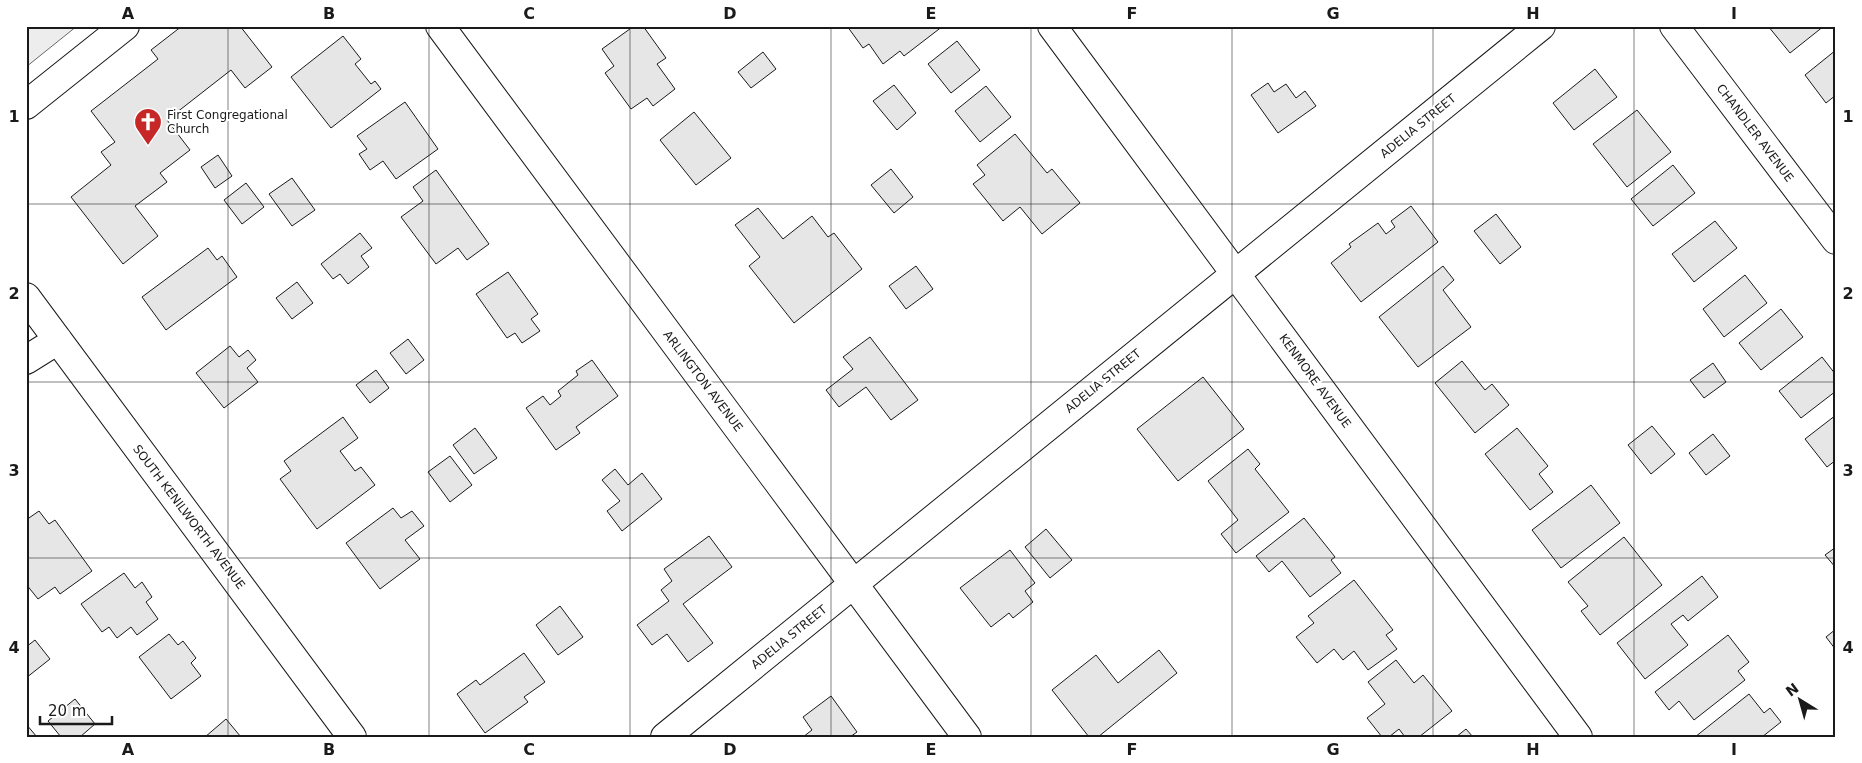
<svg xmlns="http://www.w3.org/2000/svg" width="1862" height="763" font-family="'DejaVu Sans',sans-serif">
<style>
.built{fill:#ededed;stroke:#6a6a6a}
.building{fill:#e6e6e6;stroke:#1a1a1a}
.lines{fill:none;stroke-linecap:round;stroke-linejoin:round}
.minor-casing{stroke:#1a1a1a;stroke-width:30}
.minor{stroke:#fff;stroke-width:28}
.grid{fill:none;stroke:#1a1a1a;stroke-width:1;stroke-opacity:0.55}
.labels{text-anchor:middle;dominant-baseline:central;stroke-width:4;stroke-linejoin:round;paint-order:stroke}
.poi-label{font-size:12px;fill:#1a1a1a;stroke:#fff;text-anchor:start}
.street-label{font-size:12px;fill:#1a1a1a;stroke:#fff}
.neatline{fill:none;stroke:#1a1a1a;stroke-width:2}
.grid-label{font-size:16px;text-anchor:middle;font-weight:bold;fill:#1a1a1a}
</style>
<rect width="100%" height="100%" fill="#fff"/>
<path class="built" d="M26,26H77L26,67Z"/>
<path class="building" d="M182,26H240L272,67L245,88L231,70L167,120L190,150L160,173L167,182L135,206L158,236L123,264L71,197L111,165L101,152L115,142L91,111L158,59L151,50Z
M634,26H643L666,58L657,64L675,89L653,106L647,98L631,109L605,73L614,66L602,49Z
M847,26H943L904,56L900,51L883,64L869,44L863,48Z
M1768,26H1824L1790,53Z
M343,36L361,59L355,64L371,84L375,81L381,89L331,128L291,77Z
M957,41L980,70L951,93L928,64Z
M1836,50V95L1826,103L1805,75Z
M763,52L776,69L751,88L738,72Z
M1595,69L1617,97L1574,130L1553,103Z
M1268,83L1274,92L1286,84L1296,98L1305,91L1316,106L1278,133L1251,95Z
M894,85L916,113L897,130L873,101Z
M986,86L1011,117L980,142L955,111Z
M405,102L438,149L396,179L383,161L370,170L359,154L367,149L357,136Z
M1637,110L1671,152L1627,187L1593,144Z
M694,112L731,158L696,185L660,140Z
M1015,134L1047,173L1052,169L1080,203L1042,234L1020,207L1003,221L973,184L985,175L977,165Z
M218,155L232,176L215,188L201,167Z
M1673,165L1695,193L1653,226L1631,199Z
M891,169L913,197L894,213L871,185Z
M436,170L489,244L467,260L458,248L436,264L401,217L423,201L413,187Z
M292,178L315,210L292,226L269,194Z
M246,183L264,207L242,224L224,200Z
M1411,206L1438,242L1361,302L1331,263L1351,247L1349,244L1378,223L1386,234L1395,227L1391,221Z
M758,208L783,239L812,216L828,237L834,233L862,269L794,323L749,266L760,257L735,225Z
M1496,214L1521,247L1500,264L1474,231Z
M1715,221L1737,248L1694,282L1672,254Z
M360,233L372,248L361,256L369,267L348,284L340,274L333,279L321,264Z
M208,248L217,260L222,256L237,277L166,330L142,297Z
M916,266L933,289L906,309L889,286Z
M1443,266L1454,280L1443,290L1471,327L1418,367L1379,317Z
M508,272L538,314L531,319L540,331L522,343L515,333L507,338L476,294Z
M1745,275L1767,303L1724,337L1703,309Z
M297,282L313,303L292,319L276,298Z
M1781,309L1803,337L1761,370L1739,343Z
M870,337L918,400L891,420L866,387L839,407L826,390L853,369L843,357Z
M408,339L424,360L406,374L390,353Z
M230,346L239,357L248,350L256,360L247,368L258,382L224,408L196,373Z
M1822,357L1836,375V391L1801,418L1779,391Z
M592,360L618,396L576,427L580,433L556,450L526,408L543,396L550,405L561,396L558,391L578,375L576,371Z
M1462,361L1485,390L1492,384L1509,405L1475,433L1435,383Z
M1713,363L1726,382L1704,398L1690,380Z
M376,370L389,388L370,403L356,385Z
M1203,377L1244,429L1178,481L1137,429Z
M1836,415V460L1827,467L1805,439Z
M343,417L358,438L340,451L355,471L361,467L375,485L317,529L280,479L291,471L284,461Z
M1652,426L1675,454L1651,474L1628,445Z
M475,428L497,458L474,474L453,445Z
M1517,428L1548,466L1539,474L1553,492L1530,510L1485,454Z
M1713,434L1730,456L1706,475L1689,453Z
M1248,449L1260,464L1255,469L1289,512L1236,553L1221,534L1238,520L1208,481Z
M450,456L472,485L450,502L428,472Z
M615,469L628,485L642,473L662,499L622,531L607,511L620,501L602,480Z
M1591,485L1620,523L1561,568L1532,530Z
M393,508L401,518L412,511L424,526L405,540L420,559L380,589L346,543Z
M39,511L49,524L55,520L92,571L60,594L55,587L38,599L26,584V520Z
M1304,518L1335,557L1331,560L1341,573L1310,597L1282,561L1269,572L1256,556Z
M1046,529L1072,560L1050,578L1025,547Z
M709,536L732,567L683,604L713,643L688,662L667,634L652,645L637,625L669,601L661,590L672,581L664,569Z
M1624,537L1662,585L1600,635L1581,611L1588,606L1568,582Z
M1836,547V568L1825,555Z
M1010,550L1035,583L1025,591L1033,602L1013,618L1009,613L991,627L960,588Z
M124,573L135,588L142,582L152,597L146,602L158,619L137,635L131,627L117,638L109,627L102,632L81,604Z
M1702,576L1718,597L1688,621L1683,615L1671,624L1688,645L1645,679L1617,643Z
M1354,580L1393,630L1386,635L1397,649L1368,670L1354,651L1343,660L1334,649L1317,663L1296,637L1314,623L1308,616Z
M560,606L583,637L558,655L536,625Z
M1836,629V650L1826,637Z
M169,634L178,645L183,641L196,658L191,663L201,676L171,699L139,657Z
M1728,635L1749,662L1738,671L1745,680L1694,720L1679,701L1669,710L1655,692Z
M35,640L50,659L26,678V647Z
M1159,650L1177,673L1098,737H1089L1052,690L1096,655L1118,683Z
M524,653L545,682L524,697L528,702L485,733L457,694L476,680L480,685Z
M1396,660L1414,683L1423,675L1452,711L1419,737H1405L1399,729L1389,737H1382L1367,718L1385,704L1368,682Z
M1749,694L1764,713L1770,708L1781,722L1762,737H1695Z
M831,696L857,732L850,737H803L812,730L803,717Z
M75,699L95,724L80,737H61L48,721Z
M226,719L241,737H205Z
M26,724L37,737H26Z
M1466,729L1473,737H1456Z"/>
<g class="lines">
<defs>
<path id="minor" d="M440,26L967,737
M1052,26L1578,737
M1674,26L1836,240
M26,105L125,26
M26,297L352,737
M26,360L58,340
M665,737L1541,26"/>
</defs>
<use href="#minor" class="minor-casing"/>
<use href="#minor" class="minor"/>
</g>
<path class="grid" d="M228,26V737M429,26V737M630,26V737M831,26V737M1031,26V737M1232,26V737M1433,26V737M1634,26V737M26,204H1836M26,382H1836M26,558H1836"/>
<defs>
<symbol id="church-pin" viewBox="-11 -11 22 30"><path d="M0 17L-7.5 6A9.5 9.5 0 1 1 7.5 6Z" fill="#c62828" stroke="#fff"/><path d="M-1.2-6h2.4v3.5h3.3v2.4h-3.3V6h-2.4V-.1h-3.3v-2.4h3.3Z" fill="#fff"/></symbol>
</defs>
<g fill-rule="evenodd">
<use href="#church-pin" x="132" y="106" width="32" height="43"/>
</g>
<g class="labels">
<g class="poi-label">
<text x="167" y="115">First Congregational<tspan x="167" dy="14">Church</tspan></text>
</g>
<g class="street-label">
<text transform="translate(1418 126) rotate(-39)">ADELIA STREET</text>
<text transform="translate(1755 133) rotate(53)">CHANDLER AVENUE</text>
<text transform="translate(703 381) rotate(53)">ARLINGTON AVENUE</text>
<text transform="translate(1103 381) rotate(-39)">ADELIA STREET</text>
<text transform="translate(1315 381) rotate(54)">KENMORE AVENUE</text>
<text transform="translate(189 517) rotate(53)">SOUTH KENILWORTH AVENUE</text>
<text transform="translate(789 637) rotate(-39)">ADELIA STREET</text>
</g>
</g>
<rect width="1862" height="763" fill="none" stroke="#ffffff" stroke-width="55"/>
<g transform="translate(1800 700) rotate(323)" stroke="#ffffff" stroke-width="4" paint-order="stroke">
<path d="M0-4L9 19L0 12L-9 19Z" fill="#1a1a1a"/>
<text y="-8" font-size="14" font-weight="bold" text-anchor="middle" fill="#1a1a1a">N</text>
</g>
<path d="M40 716v8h72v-8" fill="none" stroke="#1a1a1a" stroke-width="2.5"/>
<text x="48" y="716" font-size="15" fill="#1a1a1a" stroke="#ffffff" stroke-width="4" paint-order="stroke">20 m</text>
<rect x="28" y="28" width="1806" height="708" class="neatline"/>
<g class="grid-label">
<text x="128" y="19">A</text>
<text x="329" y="19">B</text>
<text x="529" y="19">C</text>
<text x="730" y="19">D</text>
<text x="931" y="19">E</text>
<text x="1132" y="19">F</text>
<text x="1333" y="19">G</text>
<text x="1533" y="19">H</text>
<text x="1734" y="19">I</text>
<text x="14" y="122">1</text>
<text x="1848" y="122">1</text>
<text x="14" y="299">2</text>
<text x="1848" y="299">2</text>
<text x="14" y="476">3</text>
<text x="1848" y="476">3</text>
<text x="14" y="653">4</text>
<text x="1848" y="653">4</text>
<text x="128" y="755">A</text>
<text x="329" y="755">B</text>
<text x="529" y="755">C</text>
<text x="730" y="755">D</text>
<text x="931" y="755">E</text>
<text x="1132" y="755">F</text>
<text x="1333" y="755">G</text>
<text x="1533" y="755">H</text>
<text x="1734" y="755">I</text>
</g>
</svg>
